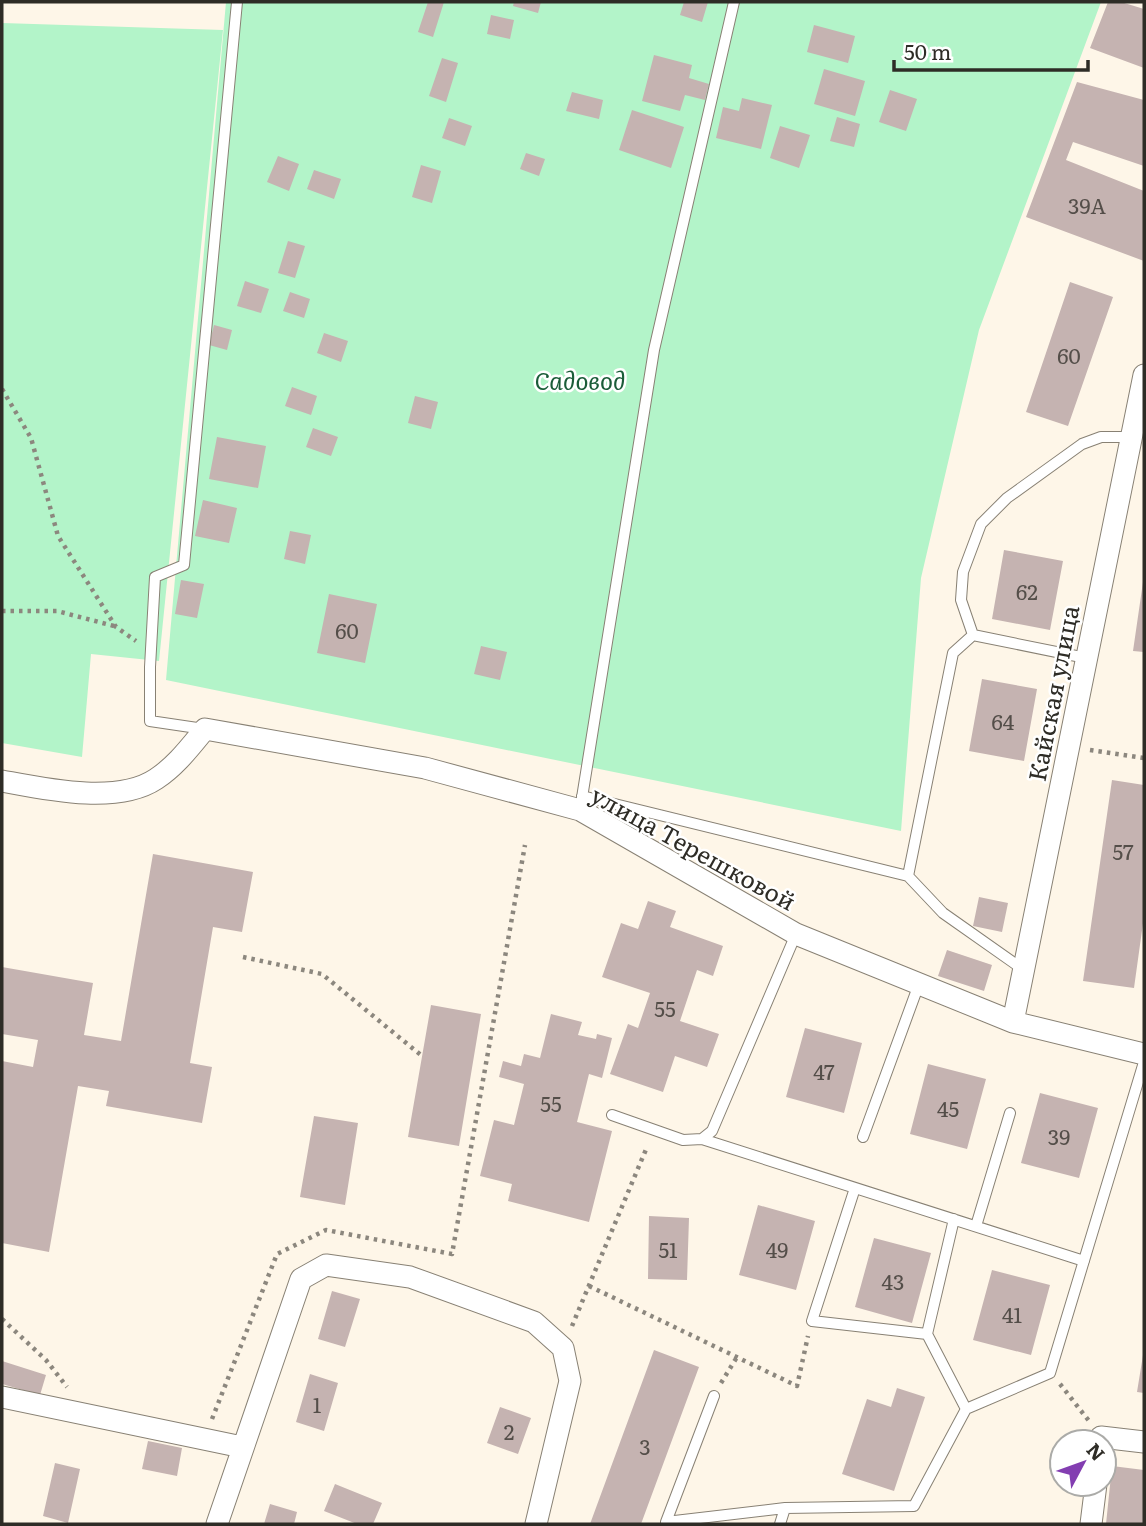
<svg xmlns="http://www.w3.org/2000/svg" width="1146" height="1526" font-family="Literata,serif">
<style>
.green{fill:#b3f4c9}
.building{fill:#c5b3b1}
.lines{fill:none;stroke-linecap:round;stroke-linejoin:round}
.service-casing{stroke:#888174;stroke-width:12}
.minor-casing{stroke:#888174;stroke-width:23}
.path{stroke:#8c877e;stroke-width:4.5;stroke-dasharray:3.5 5;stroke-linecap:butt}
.service{stroke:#fff;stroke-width:10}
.minor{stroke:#fff;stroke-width:21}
.labels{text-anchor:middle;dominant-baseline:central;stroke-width:5;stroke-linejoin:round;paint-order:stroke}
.number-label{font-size:21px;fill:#544e49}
.park-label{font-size:24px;font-style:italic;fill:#1a5c38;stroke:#fff}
.street-label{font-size:24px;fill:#2e2c26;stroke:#fff}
</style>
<rect width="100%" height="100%" fill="#fef6e8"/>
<path class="green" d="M226,2H1101L979,330L921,578L901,831L166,680Z
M2,23L223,30L159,661L91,654L82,757L2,743Z"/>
<path class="building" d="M428,2H444L433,37L418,32Z
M514,2H541L538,13L513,6Z
M684,2H708L702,22L680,15Z
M1108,2H1121L1144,9V68L1090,48Z
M491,15L514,20L510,39L487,34Z
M814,25L855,36L848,63L807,52Z
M654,55L692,65L689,78L709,84L705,100L685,95L680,111L642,101Z
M442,58L458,63L446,102L429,96Z
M824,69L865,81L855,116L814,104Z
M1077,82L1144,100V166L1073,142L1066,160L1144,191V261L1026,217Z
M890,90L917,99L906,131L879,122Z
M572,92L603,100L599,119L566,111Z
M742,98L772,105L761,149L716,138L723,107L739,111Z
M632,110L684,127L671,168L619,150Z
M837,117L860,124L854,147L830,141Z
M449,118L472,126L465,146L442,138Z
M780,126L810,135L799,168L770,158Z
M526,153L545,159L539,176L520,169Z
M278,156L299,164L289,191L267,182Z
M421,165L441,171L432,203L412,197Z
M314,170L341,179L334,199L307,189Z
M288,241L305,246L295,278L278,273Z
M245,281L269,289L261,313L237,306Z
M1070,282L1113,297L1068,426L1026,412Z
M290,292L310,299L304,318L283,311Z
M214,325L232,330L227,350L209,345Z
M324,333L348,341L341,362L317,353Z
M292,387L317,396L311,415L285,406Z
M415,396L438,402L431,429L408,423Z
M313,428L338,437L331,456L306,447Z
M217,437L266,446L258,488L209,479Z
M203,500L237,508L229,543L195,536Z
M290,531L311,535L305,564L284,559Z
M1004,550L1063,561L1050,630L992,619Z
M181,580L204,584L197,618L175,614Z
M1143,582H1144V652L1133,651Z
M329,594L377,604L365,663L317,653Z
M481,646L507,652L500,680L474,674Z
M982,679L1037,689L1024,761L969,751Z
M1112,780L1144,785V916L1134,988L1083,981Z
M153,854L253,872L242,932L213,927L190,1063L212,1067L202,1123L106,1106L109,1091L78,1086L49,1252L2,1243V1061L33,1067L38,1040L2,1034V967L93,983L84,1035L121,1041Z
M979,897L1008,903L1002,932L973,926Z
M648,901L676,911L670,927L723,946L713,976L697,970L680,1021L719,1034L707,1067L675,1056L663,1092L610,1074L628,1024L638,1028L650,993L602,977L621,923L638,929Z
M947,950L992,965L984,991L938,976Z
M431,1005L481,1014L459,1146L408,1137Z
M551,1014L582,1022L578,1035L596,1039L597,1034L612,1038L602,1078L589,1074L577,1122L612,1131L589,1222L508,1201L512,1184L480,1176L494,1120L514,1125L524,1084L499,1077L503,1061L521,1066L524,1054L540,1058Z
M805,1028L862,1043L844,1113L786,1097Z
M928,1064L986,1079L967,1149L910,1134Z
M1040,1093L1098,1108L1079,1178L1021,1163Z
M314,1116L358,1123L345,1205L300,1197Z
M758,1205L815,1221L796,1290L739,1275Z
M649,1216L689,1218L687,1280L648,1279Z
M874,1238L931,1253L912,1323L855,1307Z
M992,1270L1050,1285L1031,1355L973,1340Z
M332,1291L360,1299L345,1347L318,1339Z
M654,1350L699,1367L641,1524H590Z
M1143,1355H1144V1393L1137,1392Z
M2,1361L46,1375L40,1395L2,1384Z
M310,1374L338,1383L324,1431L296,1422Z
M897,1388L925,1397L894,1491L842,1474L867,1399L891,1407Z
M500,1407L531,1418L518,1454L487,1443Z
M148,1441L182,1448L177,1476L142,1469Z
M55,1463L80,1469L68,1523L43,1516Z
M1112,1466L1144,1470V1524H1106Z
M335,1484L382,1503L373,1524H357L324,1511Z
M270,1504L297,1512L294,1524H264Z"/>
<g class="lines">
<defs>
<path id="service" d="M973,635L961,600L963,572L981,524L1007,498L1082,444L1101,437H1130
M204,729L150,721V667L155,577L184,565L237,2
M582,796L908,876
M580,810L654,350L734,2
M1024,970L943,913L908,876L953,653L973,635L1086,658
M612,1115L683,1140L702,1139L712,1131L796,934
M863,1137L919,984
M702,1139L1084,1261
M855,1188L812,1321L927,1334L966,1409
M976,1226L1010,1113
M927,1334L954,1219
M714,1396L666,1522L785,1508
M780,1524L785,1508L914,1506L966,1409L1050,1373L1144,1062"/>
<path id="minor" d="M2,781C45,789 117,805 156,779C176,766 190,747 205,729L425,768L580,810L796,934L1013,1022L1144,1054
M1013,1022L1144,375
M2,1397L242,1447
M1101,1442V1437L1144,1442
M217,1524L301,1279L326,1265L410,1277L534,1322L563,1348L570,1381L536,1524
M1091,1524L1096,1484"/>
</defs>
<use href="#service" class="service-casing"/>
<use href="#minor" class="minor-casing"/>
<path class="path" d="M2,389L31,438L58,536L116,627L136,641
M2,611H57L114,626
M1090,750L1144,758
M243,957L322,974L422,1056
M589,1286L797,1386L808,1336
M2,1319L46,1360L67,1387
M572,1326L647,1147
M721,1383L737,1357
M1060,1384L1089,1421
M212,1419L277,1254L326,1230L452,1254L525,845"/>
<use href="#service" class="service"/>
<use href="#minor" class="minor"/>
</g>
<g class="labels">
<g class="number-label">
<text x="1087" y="204">39А</text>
<text x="1069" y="354">60</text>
<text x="1027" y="590">62</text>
<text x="347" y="629">60</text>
<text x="1003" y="720">64</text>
<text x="1123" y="850">57</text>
<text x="665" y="1007">55</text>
<text x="824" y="1070">47</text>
<text x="551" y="1102">55</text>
<text x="948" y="1107">45</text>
<text x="1059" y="1135">39</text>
<text x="668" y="1248">51</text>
<text x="777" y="1248">49</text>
<text x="893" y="1280">43</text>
<text x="1012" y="1313">41</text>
<text x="317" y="1403">1</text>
<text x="509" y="1430">2</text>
<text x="645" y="1445">3</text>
</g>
<g class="park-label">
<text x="580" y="379">Садовод</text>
</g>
<g class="street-label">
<text transform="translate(1052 693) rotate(-79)">Кайская улица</text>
<text transform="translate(694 847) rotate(29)">улица Терешковой</text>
</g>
</g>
<rect width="1146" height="1526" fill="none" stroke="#2e2c26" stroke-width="7"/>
<g transform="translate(1083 1463) rotate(49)"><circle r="33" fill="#ffffff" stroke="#ababa8" stroke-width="2"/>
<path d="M0-5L12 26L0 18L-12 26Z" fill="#833eb1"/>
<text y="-10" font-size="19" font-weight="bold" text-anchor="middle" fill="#2e2c26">N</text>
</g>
<path d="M894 60v10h194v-10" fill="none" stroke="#2e2c26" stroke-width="3.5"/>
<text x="904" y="60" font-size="21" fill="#2e2c26" stroke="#ffffff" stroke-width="5" paint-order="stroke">50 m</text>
</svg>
